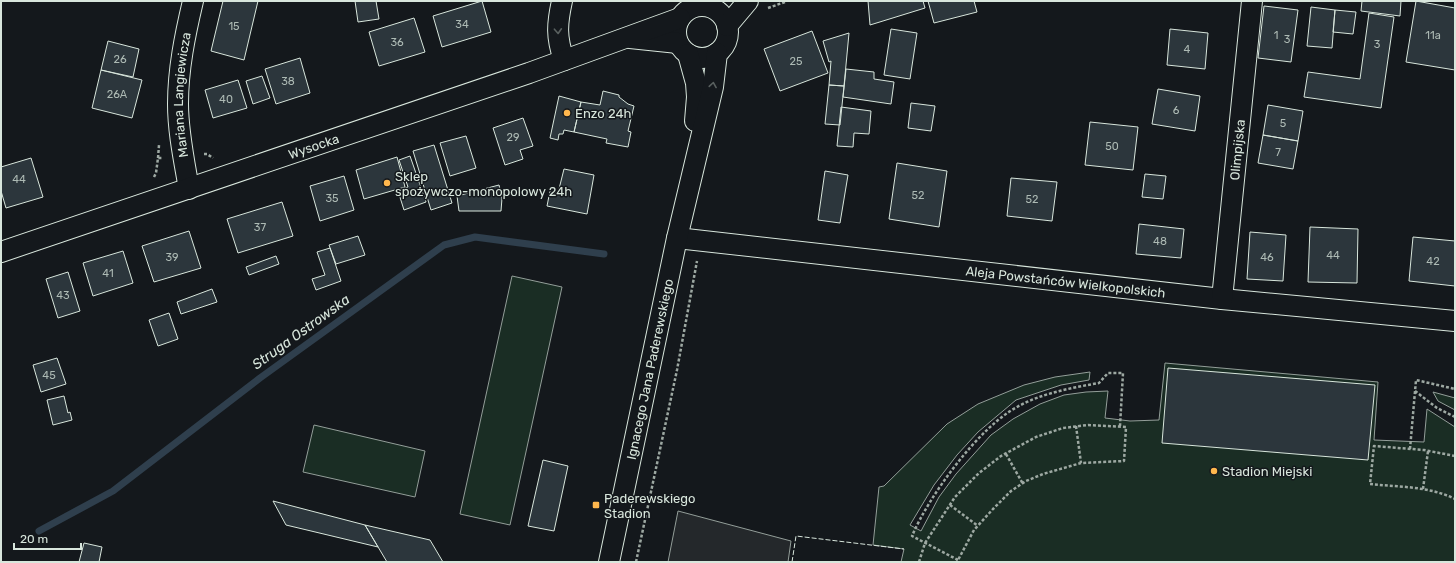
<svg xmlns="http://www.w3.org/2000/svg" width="1456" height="563" font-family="Rubik,sans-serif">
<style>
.green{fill:#1a2d24;stroke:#939e99}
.parking{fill:#24282b;stroke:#939e99}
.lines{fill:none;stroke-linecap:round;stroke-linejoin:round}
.stream{stroke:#2f3f4d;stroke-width:7}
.building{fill:#2c363c;stroke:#d8e6dc}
.minor-casing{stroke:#d8e6dc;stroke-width:22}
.path{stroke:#9da8a2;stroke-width:2.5;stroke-dasharray:3 2;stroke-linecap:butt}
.minor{stroke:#14181c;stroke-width:20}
.fence{stroke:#d8e6dc;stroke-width:1;stroke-dasharray:5 2;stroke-linecap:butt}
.oneway{stroke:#59605f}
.poi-dot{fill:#ffb74d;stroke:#14181c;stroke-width:1.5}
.labels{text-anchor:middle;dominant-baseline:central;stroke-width:3;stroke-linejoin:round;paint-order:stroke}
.number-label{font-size:11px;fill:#adbab4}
.street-label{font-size:13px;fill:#d8e6dc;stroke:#14181c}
.poi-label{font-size:13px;fill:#d8e6dc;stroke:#14181c;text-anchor:start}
.water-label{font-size:14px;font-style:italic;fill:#d8e6dc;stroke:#14181c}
</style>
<rect width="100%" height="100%" fill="#14181c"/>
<path class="green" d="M512,276L562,287L510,525L460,514Z
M1165,363L1378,382L1374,440L1424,442L1427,409L1455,427V562H901L904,549L873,545L879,487L884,486L947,424L978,404L1024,385L1055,377L1090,372L1089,380L1061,385L1016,400L978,432L957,455L934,485L910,525L921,531L939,497L956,474L991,435L1013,419L1040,404L1064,395L1086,392L1108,391L1105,418L1130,421L1159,420Z
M1433,392L1455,398V410L1438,401Z
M314,425L425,451L415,497L303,472Z"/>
<path class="parking" d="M678,511L791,541L788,562H668Z"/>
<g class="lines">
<path class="stream" d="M39,531L113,491L260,378L444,245L475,237L604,254"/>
</g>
<path class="building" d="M223,1H258L244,60L211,51Z
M355,1H376L379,19L358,22Z
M482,1L491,32L442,47L433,16Z
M868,1H923L925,8L870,25Z
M928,1H974L977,12L934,23Z
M1362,1H1401L1400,16L1361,11Z
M1416,1L1455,8V70L1406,62Z
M1264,6L1298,10L1291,62L1258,58Z
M1311,7L1335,10L1332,48L1307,46Z
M1335,10L1356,12L1353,34L1333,32Z
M1369,13L1394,17L1381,108L1304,97L1308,72L1360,79Z
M414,18L425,52L379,66L369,32Z
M891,29L917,33L910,79L884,75Z
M1170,29L1208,33L1205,69L1167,65Z
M812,31L828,73L780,91L764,49Z
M849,33L844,86L829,85L831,61L829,62L823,41Z
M108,41L139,49L133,77L101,70Z
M300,58L310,93L276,104L265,69Z
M846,69L874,72V79L894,82L891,104L843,97Z
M101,70L142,80L132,118L92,108Z
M262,76L270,98L253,104L246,81Z
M238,80L247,108L213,118L205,90Z
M829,85L844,86L840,125L825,124Z
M1158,89L1200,96L1195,131L1152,124Z
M603,91L619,95V97L628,104L634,106L628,131L631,132L628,147L606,143L607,139L574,132L581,102L600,105Z
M559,96L581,102L574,132L564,130L563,134H559L558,140L550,138Z
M911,103L935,106L931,131L908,128Z
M1268,105L1303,111L1298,141L1263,135Z
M841,107L871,111L869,134L854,133L853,147L837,146Z
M523,118L533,146L520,150L523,159L505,165L493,128Z
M1090,122L1138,127L1133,170L1085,165Z
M1263,135L1298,141L1293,169L1258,163Z
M466,136L476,168L450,176L440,143Z
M434,145L452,203L431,210L413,151Z
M410,156L426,202L404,210L398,191L408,187L399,160Z
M397,157L405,187L364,199L356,170Z
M31,158L43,197L6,208L1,191V167Z
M897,163L947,171L939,227L889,219Z
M564,169L594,175L587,214L547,206L550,191L558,193Z
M825,171L848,175L840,223L818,220Z
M1145,174L1166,176L1163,199L1142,197Z
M344,176L354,210L320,221L310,186Z
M1011,178L1057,182L1052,221L1007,216Z
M499,185L502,198L501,211H459L457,196Z
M282,202L293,236L238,253L227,219Z
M1139,224L1184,229L1181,258L1136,254Z
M1310,227L1358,229L1357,283L1308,282Z
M189,231L201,268L154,282L142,246Z
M1250,232L1286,235L1283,281L1247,279Z
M358,236L365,255L336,264L329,245Z
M1413,237L1455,241V286L1409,281Z
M330,248L341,281L316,290L312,279L325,275L317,252Z
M123,251L133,283L93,296L83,263Z
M276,256L279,264L249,275L246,267Z
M68,272L80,311L58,318L46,279Z
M212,289L217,302L181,314L177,302Z
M169,313L178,339L158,346L149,320Z
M57,358L66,384L41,392L33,365Z
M1168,368L1375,385L1368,460L1162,443Z
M64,396L68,413L70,412L72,420L53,425L47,400Z
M543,460L568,466L554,531L528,526Z
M273,501L365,525L378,547L286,525Z
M365,525L430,540L443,562H387Z
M84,543L102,547L99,562H79Z"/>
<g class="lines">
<defs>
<g id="minor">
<path d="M562,1C557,24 556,37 564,60"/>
<circle cx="702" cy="32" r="26"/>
<path d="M727,26L748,1"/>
<path d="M630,38L678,43"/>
<path d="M688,54L696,83L697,97L695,121"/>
<path id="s1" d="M189,189C184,160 178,132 178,104C178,69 185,35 193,1"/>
<path id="s2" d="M677,238L1222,299L1455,321"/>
<path id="s3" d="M1,252L529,73L680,18"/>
<path id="s4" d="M1222,299L1252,1"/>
<path id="s5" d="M609,562L677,238L713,87L717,53"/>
</g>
</defs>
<use href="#minor" class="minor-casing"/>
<path class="path" d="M768,8L785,2
M204,154H207L213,158
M158,158L159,145
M154,177L156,173L158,158H163
M1415,391L1437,408L1455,417
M1076,426L1081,463
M1410,449L1416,380L1455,389
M1006,454L1023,484
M1455,456L1424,450L1374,446L1370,484C1398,487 1429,486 1455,499
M1423,489L1428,451
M950,505L978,526
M958,560L912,536C929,496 978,428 1017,407C1042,393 1071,388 1099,383L1108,373H1123L1120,426
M636,562L677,370L697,261
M919,562L925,543L955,497L979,473L1001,456L1036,437L1063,428L1088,425L1126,427L1124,461L1081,463L1043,474L1026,481L1011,491L993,509L974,530L957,562"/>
<use href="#minor" class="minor"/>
<path class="fence" d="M792,562L796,536L904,549"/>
</g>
<defs><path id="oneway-chevron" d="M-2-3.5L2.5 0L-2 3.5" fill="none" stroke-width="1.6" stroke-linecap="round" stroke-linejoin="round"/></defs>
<g class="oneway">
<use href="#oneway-chevron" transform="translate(558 31) rotate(87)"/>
<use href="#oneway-chevron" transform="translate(713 85) rotate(-81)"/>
</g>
<g class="poi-dot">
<circle cx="567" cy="113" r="4"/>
<circle cx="387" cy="183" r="4"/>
<circle cx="1214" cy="471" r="4"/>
<rect x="592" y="501" width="8" height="8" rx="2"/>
</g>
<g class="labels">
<g class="number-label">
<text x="462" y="24">34</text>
<text x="234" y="26">15</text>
<text x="1276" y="35">1</text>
<text x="1433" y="35">11a</text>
<text x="1287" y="39">3</text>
<text x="397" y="42">36</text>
<text x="1377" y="44">3</text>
<text x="1187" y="49">4</text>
<text x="120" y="59">26</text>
<text x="796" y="61">25</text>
<text x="288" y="81">38</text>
<text x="117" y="94">26A</text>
<text x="226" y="99">40</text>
<text x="1176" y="110">6</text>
<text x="1283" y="123">5</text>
<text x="513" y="137">29</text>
<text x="1112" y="146">50</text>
<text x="1278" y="152">7</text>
<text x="19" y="179">44</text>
<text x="918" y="195">52</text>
<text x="332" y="198">35</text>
<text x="1032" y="199">52</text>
<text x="260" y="227">37</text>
<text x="1160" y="241">48</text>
<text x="1333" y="255">44</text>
<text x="172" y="257">39</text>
<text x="1267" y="257">46</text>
<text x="1433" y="261">42</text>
<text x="108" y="273">41</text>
<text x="63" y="295">43</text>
<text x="49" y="375">45</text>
</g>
<g class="street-label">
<text stroke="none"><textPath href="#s1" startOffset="95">Mariana Langiewicza</textPath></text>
<text stroke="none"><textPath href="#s3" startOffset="330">Wysocka</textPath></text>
<text stroke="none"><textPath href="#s4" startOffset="150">Olimpijska</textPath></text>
<text stroke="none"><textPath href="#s2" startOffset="391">Aleja Powstańców Wielkopolskich</textPath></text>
<text stroke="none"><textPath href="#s5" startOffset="197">Ignacego Jana Paderewskiego</textPath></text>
</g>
<g class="poi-label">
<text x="575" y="113">Enzo 24h</text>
<text x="395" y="176">Sklep<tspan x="395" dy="15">spożywczo-monopolowy 24h</tspan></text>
<text x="1222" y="471">Stadion Miejski</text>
<text x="604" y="498">Paderewskiego<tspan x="604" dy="15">Stadion</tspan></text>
</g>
<g class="water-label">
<text transform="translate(301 332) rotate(-36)">Struga Ostrowska</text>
</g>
</g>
<rect width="1456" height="563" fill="none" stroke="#d8e6dc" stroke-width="4"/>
<path d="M14 543v6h67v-6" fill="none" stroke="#d8e6dc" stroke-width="2"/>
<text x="20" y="543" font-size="12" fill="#d8e6dc" stroke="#14181c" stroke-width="3" paint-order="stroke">20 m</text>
</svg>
